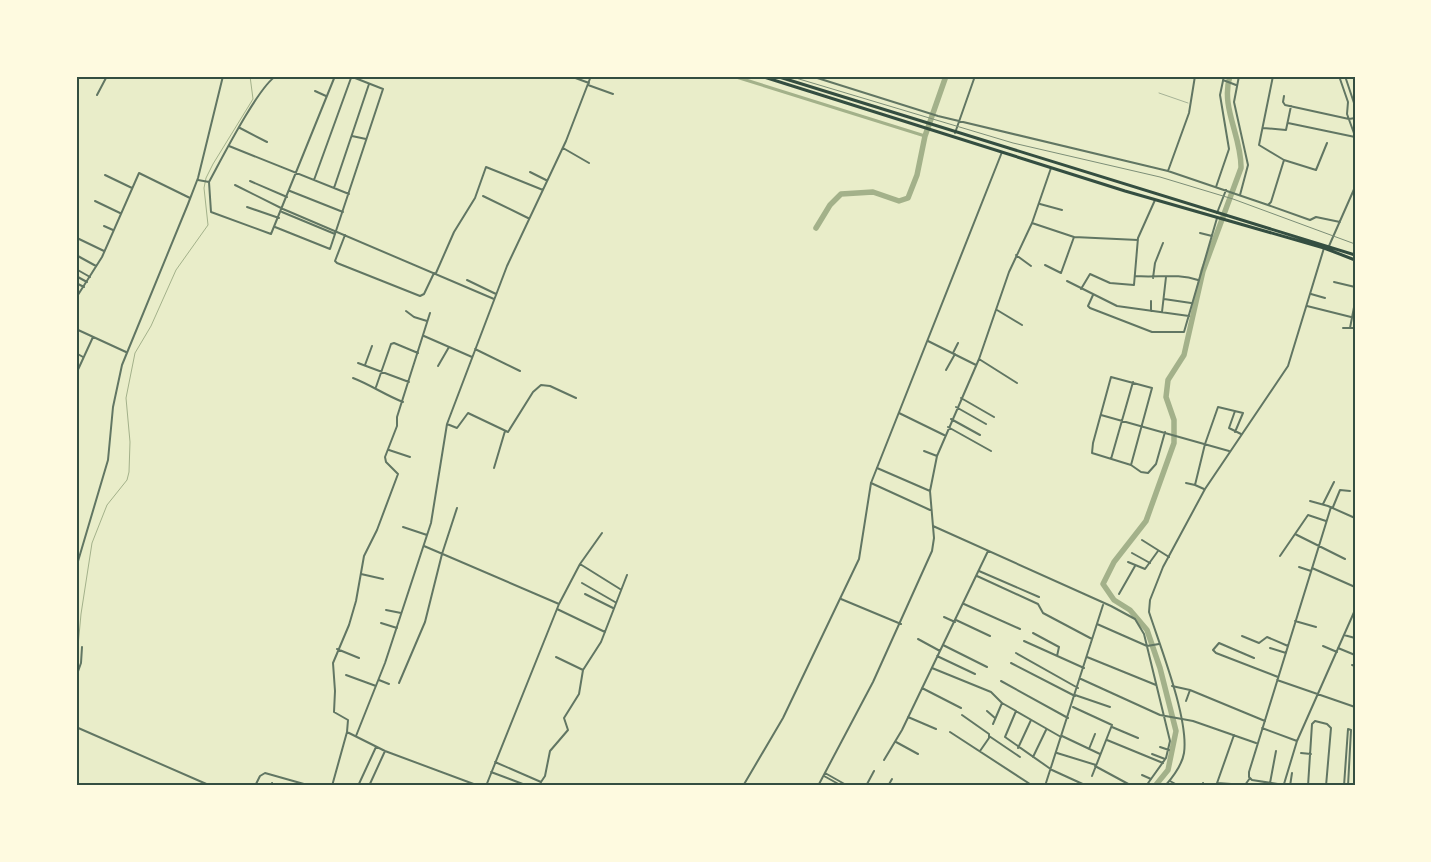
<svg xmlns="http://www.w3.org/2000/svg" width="1431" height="862" font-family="Mulish,sans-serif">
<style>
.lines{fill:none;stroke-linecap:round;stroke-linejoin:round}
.stream{stroke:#a3b18a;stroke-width:1}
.canal{stroke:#a3b18a;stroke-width:3}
.river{stroke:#a3b18a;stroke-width:5.5}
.service{stroke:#617663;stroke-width:0.5}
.minor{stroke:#617663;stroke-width:2}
.tertiary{stroke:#617663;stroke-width:2}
.trunk{stroke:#344e41;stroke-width:3}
.rail{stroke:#7c8e77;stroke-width:1}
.neatline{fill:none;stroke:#344e41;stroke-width:2}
</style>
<rect width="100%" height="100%" fill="#e9edc9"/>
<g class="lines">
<path class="stream" d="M266,76H269
M76,668L81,614L92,543L107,505L127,480L129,472L130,442L126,398L135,353L151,326L176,270L208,225L204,188L206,178L213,164L253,99L250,76"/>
<path class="canal" d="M733,76L925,136"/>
<path class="river" d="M816,228L830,205L841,194L873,192L899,201L908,198L917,175L925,136L946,76
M1155,786L1168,770L1176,731L1160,668L1147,630L1130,610L1114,600L1103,584L1114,562L1146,521L1174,443V420L1166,397L1168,380L1184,355L1203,271L1241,168C1242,137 1220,107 1230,76"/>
<path class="service" d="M1159,93L1188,103"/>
<path class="minor" d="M570,76L589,83
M811,76L938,116L1168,171
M1195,76L1189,113L1168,171L1268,205L1271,202L1284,160L1259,145L1273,76
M1239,76L1234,102L1248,165L1240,195
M1339,76L1348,102L1347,114L1355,136
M1345,76L1355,106
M1223,80L1236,85
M588,85L613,94
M315,91L326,96
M97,95L107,76
M1284,96L1283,102L1285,105L1349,119L1355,118
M1288,123L1355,137
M240,128L267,142
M1263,128L1286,130L1291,106
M955,133L975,76
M352,136L366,139
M229,146L349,194
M563,148L589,163
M1284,160L1316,170L1327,143
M530,172L546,180
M105,175L132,188
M198,180L209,182C221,160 258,87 276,76
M314,180L351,78
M250,181L287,197
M209,182L211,212L271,234L335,76
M235,185L283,209L494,299
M1216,187L1229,149L1220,95L1224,76
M334,188L369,84
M290,191L343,212
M483,196L528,218
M95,201L120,213
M1040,204L1062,210
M1268,205L1310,220L1316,217L1340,222
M247,207L279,218
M282,212L335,234
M1217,213L1226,190
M1032,223L1074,237L1138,240
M104,226L113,230
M275,227L330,249L383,89L350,76
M1200,233L1212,236
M345,235L335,261L337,263L420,296L424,294L434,273
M77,238L104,251
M1329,246L1355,187
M76,255L96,266
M1016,255L1031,266
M1045,265L1061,273L1074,237
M76,269L90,277
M436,273L454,232L475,198L486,167L543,190
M76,276L87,282
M1135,276C1157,278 1177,273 1198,280
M1153,278L1155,263L1163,243
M467,280L496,294
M1067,281L1117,306L1189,316
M1334,282L1355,287
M76,283L84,287
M1081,289L1090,274L1110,283L1134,285L1138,238L1155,200
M1311,294L1325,298
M1093,295L1088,306L1090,308L1152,332H1184L1217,218
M76,298L102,257L139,173L190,198
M1164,299L1191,303
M1307,306L1351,317
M997,310L1022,325
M406,311L414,317L427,321
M1151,311V301
M1162,312L1166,277
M1343,328H1355
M1350,328L1355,302
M76,329L126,352
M424,336L472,357
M928,341L976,365
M475,349L520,371
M76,353L83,357
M953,353L958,343
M979,359L1017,383
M358,363L409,382
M365,365L372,346
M438,366L449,347
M946,370L955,354
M76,374L93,337
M353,378C371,385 385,395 403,402
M376,387L391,344L394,343L418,353
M961,398L994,417
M956,407L986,424
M1235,411L1229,428L1241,434
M899,413L944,435
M1101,415L1229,451
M951,419L980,435
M447,424L457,428L468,413L508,432L533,392L541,385L550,386L576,398
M948,427L991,451
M389,450L410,457
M924,451L937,456
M1111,459L1133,382
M1131,465L1152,388L1111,377L1093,443L1092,453L1131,465L1141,472L1148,473L1156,464L1165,432
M494,468L505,431
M877,468L930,491
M871,483L930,510
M1186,483L1195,485L1205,444L1218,407L1243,413L1235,432
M1195,485L1204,489
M1310,501L1328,506L1355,518
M1323,504L1334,482
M1333,507L1340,490L1350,491
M933,526L1111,606L1135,619L1144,634L1170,741L1166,758L1146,786
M403,527L427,535
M1295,534L1345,559
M1142,540L1169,557
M424,546L559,604
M1132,553L1150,563
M1280,556L1308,515L1326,521
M1128,562L1145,569L1158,551
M580,564L620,589
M1299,567L1311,571
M1312,568L1355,587
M979,571L1039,597
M361,574L383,579
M977,576L1038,604L1043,613L1092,639
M582,583L615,602
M585,594L613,608
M1119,594L1135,566
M841,599L901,624
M964,604L1020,629
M557,609L605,632
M386,610L401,613
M944,617L955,622
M956,620L990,636
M1295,621L1316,627
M381,623L397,628
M1097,624L1147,646
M1033,633L1059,647L1057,656
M1344,635L1355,638
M1242,636L1259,643L1267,637L1288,646
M918,639L940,651
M1024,641L1084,668
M943,645L987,667
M1147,646L1159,644
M1323,646L1337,652
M1270,648L1286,653
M1338,648L1355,655
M337,649L359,658
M1016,653L1078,688
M937,656L975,674
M556,657L583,670
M1087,657L1156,685
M1254,658L1219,643L1213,650L1216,653L1278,677
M1011,663L1075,696
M1352,665L1355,666
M932,668L991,692L1002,703L1061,737
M346,675L376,686
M76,677L81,663L82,647
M1081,679L1160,715L1193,721L1256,743
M379,680L389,684
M1277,680L1355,707
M1001,681L1068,718
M399,683L425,622L442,554L457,508
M1172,686L1190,690L1265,721
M922,688L961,708
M1075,695L1110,707
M1186,701L1190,690
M1073,707L1112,725L1092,776
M987,711L995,718
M1016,711L1005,737L1052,770L1087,786
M962,715L989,734V738L980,751
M908,717L936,729
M993,724L1002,703
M76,727L211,786
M1112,727L1138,738
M1262,728L1297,741
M347,732L348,720L334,712L335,691L333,663L349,625L356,601L364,556L377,530L398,474L386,462L385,457L397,426V417L430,313
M950,732L1033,786
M356,736L385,663L431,523L447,424L507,266L566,141L591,76
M989,736L1020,757
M1062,736L1100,754
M1107,740L1163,763
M896,742L918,754
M1160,747L1169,750
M1018,748L1031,720
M1089,749L1095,734
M1057,753L1096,765
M1301,753L1311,754
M1152,754L1165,759
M1033,757L1046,730
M884,760L902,730L988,551
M495,762L541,782L540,786
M1095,766L1132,786
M491,772L528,786
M825,773L848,786
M1142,775L1151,779
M824,776L842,786
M1170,781L1179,786
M541,782L545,776L550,751L568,730L564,718L579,694L583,670L601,642L627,575
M1217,783L1245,785L1250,778
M1270,783L1276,751
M1284,784L1297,741L1355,610
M1284,785L1252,780L1249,777V772L1331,507
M255,786L260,776L265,773L311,786
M271,786L272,783
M332,786L347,732L385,751L479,786
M358,786L376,747
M369,786L385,751
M486,786L559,604L580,564L602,533
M818,786L873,682L932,551L934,538L930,491L937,456L979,359L1009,272L1032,223L1051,168
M866,786L874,771
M888,786L892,779
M952,786V785
M1045,786L1103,605
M1202,786L1203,783
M1216,786L1234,735
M1290,786L1292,773
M1308,786L1312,724L1315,721L1327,724L1331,728L1326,786
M1344,786L1348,729
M1348,786L1351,730L1348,729"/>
<path class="tertiary" d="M76,568L108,460L113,407L122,365L188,204L198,178L223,76
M743,786L783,718L859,559L871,483L1002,152
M1165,786C1173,777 1182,765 1184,753C1189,719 1160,646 1149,612L1150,600L1163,567L1205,489L1288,366L1324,248"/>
<path class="trunk" d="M761,76L1125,191L1324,248L1355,260
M776,76L1355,255"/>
<path class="rail" d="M789,76L1013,143L1160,177L1233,199L1355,244"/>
</g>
<rect width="1431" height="862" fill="none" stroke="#fefae0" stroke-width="155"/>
<rect x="78" y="78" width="1276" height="706" class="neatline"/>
</svg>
